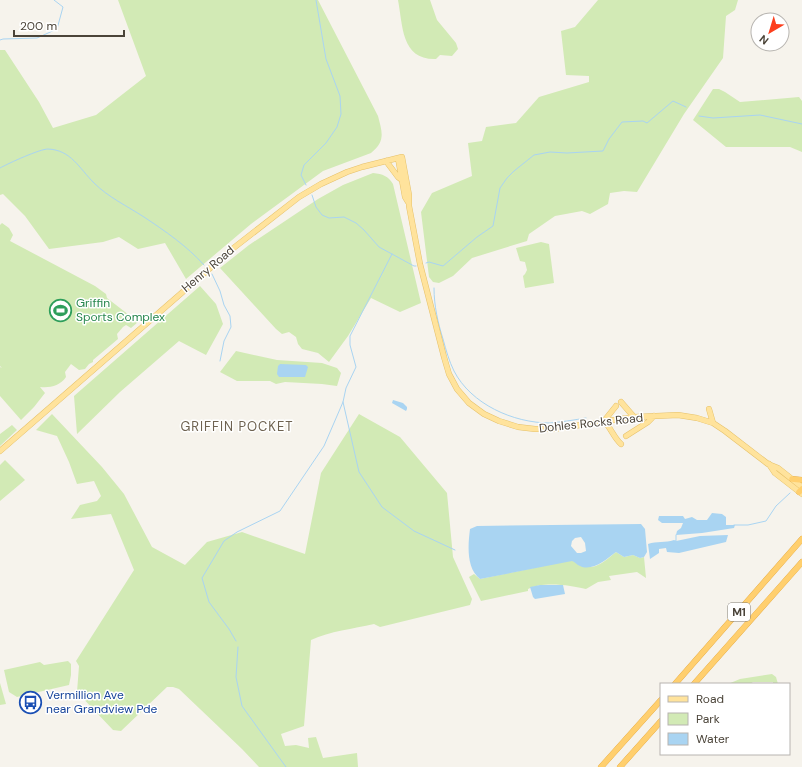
<svg xmlns="http://www.w3.org/2000/svg" width="802" height="767" font-family="'DM Sans',sans-serif">
<style>
.green{fill:#d2eab5}
.water{fill:#a9d4f2;fill-rule:evenodd}
.lines{fill:none;stroke-linecap:round;stroke-linejoin:round}
.stream{stroke:#a9d4f2;stroke-width:1}
.major-casing{stroke:#e6c16a;stroke-width:6}
.highway-casing{stroke:#e0a43c;stroke-width:6}
.major{stroke:#ffe39c;stroke-width:5}
.highway{stroke:#ffcf6e;stroke-width:5.5}
.labels{text-anchor:middle;dominant-baseline:central;stroke-width:3;stroke-linejoin:round;paint-order:stroke}
.shield{fill:#fff;stroke:#817c74;stroke-width:1}
.shield-label{font-size:11px;font-weight:bold;fill:#4b4439}
.street-label{font-size:12px;fill:#4b4439;stroke:#fff}
.leisure-label{font-size:12px;fill:#27864d;stroke:#fff;text-anchor:start}
.transit-label{font-size:12px;fill:#164399;stroke:#fff;text-anchor:start}
.neighbourhood-label{font-size:13px;letter-spacing:1px;fill:#6e6250;stroke:#fff}
</style>
<rect width="100%" height="100%" fill="#f6f3ec"/>
<path class="green" d="M118,0H318L378,116C382,132 386,141 371,153L323,171L251,224L186,279L165,243L138,249L119,237L103,242L49,249L25,216L3,194L0,195V50H5L39,102L53,128L96,115L146,76Z
M398,0H430L437,20L456,43L458,49L452,56L440,55L436,59C401,60 403,26 398,0Z
M598,0H738L735,10L726,16L723,58L684,114L637,192L624,191L610,193L608,204L590,214L582,211L555,216L529,234L527,241L472,258L453,276L439,283L433,282L429,277L421,212L432,193L472,176L468,143L482,141L486,127L516,123L539,97L589,82V76L566,75L561,31L575,27Z
M713,89H719L725,92L740,102L799,97L802,101V152L790,147H726L693,120Z
M373,173C383,174 388,176 393,184L421,303L400,312L371,298L348,336L329,362L318,353L302,349L298,344L296,337L289,332L282,334L276,329L220,268L249,245L318,199L343,185Z
M2,223L9,228L13,235L10,241L95,286L106,294L107,298L138,322L131,328L126,325L123,327L117,334L118,339L93,360V362L89,364L85,369L79,370L71,364L65,372L66,377C60,386 50,388 40,387L45,393L34,407L21,420L0,396V367L2,368L0,366V225Z
M541,242L549,244L554,283L525,288L523,276L525,274L527,270L525,262L520,261L516,248Z
M200,286L216,304L223,324L206,355L179,341L120,392L77,434L74,396Z
M236,351L277,360L322,363L337,368L341,373L337,386L322,384L285,382L276,384L270,381H237L220,372Z
M52,414L102,467L124,494L152,547L185,565L207,542L242,532L305,554L321,473L359,414L400,437L447,493L453,557L472,599L470,605L380,627L374,624C353,629 330,631 311,640L304,726L281,734L285,746L296,745L309,748L308,738L316,737L323,758L357,753L358,767H259L242,749L179,689L173,687H167L121,731L113,730L77,692L79,666L76,661L134,570L111,514L71,519L80,505L97,501L101,496L94,481L77,484L69,462L57,436L36,430Z
M12,425L17,430L0,446V434Z
M5,460L25,480L0,501V465Z
M616,552L624,557L633,555L640,558L644,557L646,578L637,572L609,576L611,580L598,582L586,589C571,585 542,581 528,589V591L481,601L469,577L474,574L480,579L572,560C591,574 600,565 616,552Z
M68,661L71,664V675L69,685L17,697L9,692L4,670L40,662L44,665Z
M772,674L776,677L778,684H773V682H753L750,684H728L740,679Z
M0,683L6,704L0,705Z"/>
<path class="water" d="M280,364L306,365L308,367L305,377H279L277,374L278,366Z
M393,400L403,403L407,407V409L406,411L392,403Z
M712,513L722,514L726,517V525H735L734,528L702,533L676,535L677,531L681,528L683,523H662L658,520L659,516H683L685,519L692,517L697,520H707Z
M641,524L645,529L647,552L644,557L640,558L633,555L624,557L616,552C607,559 592,572 580,566C577,565 575,562 572,561L480,579C466,568 468,545 470,529L477,526ZM581,537L585,543L586,551L581,553H577L571,546L572,541L575,538Z
M728,535L726,542L679,553L667,552L666,548L659,549V553L650,559L648,544C657,541 665,543 674,540L676,541L700,536Z
M540,585H563L565,594L535,599L533,597L530,587Z"/>
<g class="lines">
<path class="stream" d="M0,40L3,39L37,38L57,29L63,7L54,0
M699,116L713,118L760,115L802,124
M0,168C9,163 40,149 48,149C71,150 79,168 94,183C108,197 127,206 144,217C165,231 187,246 204,265
M306,185L301,175L304,165L326,143L337,127L341,114L340,96L326,59L316,0
M312,195L316,207L322,215L329,218L344,217L356,223L364,230L379,247L414,266H416
M426,263L429,262L443,266L477,237L493,226L500,188L507,178L514,171L534,155L550,152L567,153L603,151L609,139L622,122L643,121L647,123L673,101L686,107
M212,274L220,291L224,305L230,316L231,327L224,341L220,361
M434,288C434,306 438,323 443,339C446,350 449,361 454,371C471,404 513,423 550,423C562,422 574,420 586,418
M343,402L359,472L382,507L414,531L455,550
M734,525H748L766,521L776,506L790,493
M675,541H676V535
M236,641L229,629L209,602L202,578L224,541L237,532L280,511L324,446L343,402L346,388L356,367L350,345V336L392,254
M238,647L236,677L242,706L286,767"/>
<defs>
<path id="major" d="M398,158L405,197L408,202
M386,161L398,177L402,180
M621,402L634,417
M709,409L713,423
M604,421C611,428 614,438 621,444
M604,421L616,406
M626,436L648,422L654,416
M0,451L231,250L299,197L321,184L347,172L362,167L402,157L409,195V206L420,264L444,357L449,374L457,389L469,403L484,414L499,421L518,427L535,429H554L634,417L678,415L697,418L713,423L725,431L768,464L778,468L802,487
M769,464L775,473L802,494"/>
<path id="highway" d="M792,479L802,480
M799,492L802,489
M675,684L802,539
M694,684L802,562
M601,767L661,700
M620,767L661,721"/>
</defs>
<use href="#major" class="major-casing"/>
<use href="#highway" class="highway-casing"/>
<use href="#major" class="major"/>
<use href="#highway" class="highway"/>
</g>
<defs>
<symbol id="stadium-ring" viewBox="-11 -11 22 22"><circle r="9.5" fill="#fff" stroke="#2e9e5b" stroke-width="1.5"/><path d="M0-5a6.5 5 0 1 0 0 10a6.5 5 0 1 0 0-10ZM-3.5-1.8h7v3.6h-7Z" fill="#2e9e5b"/></symbol>
<symbol id="bus-ring" viewBox="-11 -11 22 22"><circle r="9.5" fill="#fff" stroke="#1a4fb4" stroke-width="1.5"/><path d="M-5-6H5V4H4V6H2V4H-2V6H-4V4H-5ZM-3.5-4V0h7V-4ZM-3.5 1.2v1.5H-2V1.2ZM2 1.2v1.5H3.5V1.2Z" fill="#1a4fb4"/></symbol>
</defs>
<g fill-rule="evenodd">
<use href="#stadium-ring" x="48" y="298" width="25" height="25"/>
<use href="#bus-ring" x="18" y="690" width="25" height="25"/>
</g>
<g class="labels">
<rect class="shield" x="728" y="603" width="22" height="18" rx="3"/>
<g class="shield-label">
<text x="739" y="612">M1</text>
</g>
<g class="street-label">
<text transform="translate(208 269) rotate(-40)">Henry Road</text>
<text transform="translate(591 423) rotate(-6)">Dohles Rocks Road</text>
</g>
<g class="leisure-label">
<text x="76" y="303">Griffin<tspan x="76" dy="14">Sports Complex</tspan></text>
</g>
<g class="transit-label">
<text x="46" y="695">Vermillion Ave<tspan x="46" dy="14">near Grandview Pde</tspan></text>
</g>
<g class="neighbourhood-label">
<text x="237" y="426">GRIFFIN POCKET</text>
</g>
</g>
<rect x="660" y="683" width="130" height="72" fill="#ffffff" stroke="#b7b4b0"/>
<rect x="668" y="696" width="20" height="6" fill="#ffe39c" stroke="#b7b4b0"/>
<text x="696" y="703" font-size="12" fill="#4b4439">Road</text>
<rect x="668" y="713" width="20" height="12" fill="#d2eab5" stroke="#b7b4b0"/>
<text x="696" y="723" font-size="12" fill="#4b4439">Park</text>
<rect x="668" y="733" width="20" height="12" fill="#a9d4f2" stroke="#b7b4b0"/>
<text x="696" y="743" font-size="12" fill="#4b4439">Water</text>
<g transform="translate(770 32) rotate(218)"><circle r="19" fill="#ffffff" stroke="#b7b4b0"/>
<path d="M0-3L7 15L0 10L-7 15Z" fill="#fc3f1d"/>
<text y="-6" font-size="11" font-weight="bold" text-anchor="middle" fill="#4b4439">N</text>
</g>
<path d="M14 30v6h110v-6" fill="none" stroke="#4b4439" stroke-width="2"/>
<text x="20" y="30" font-size="12" fill="#4b4439" stroke="#ffffff" stroke-width="3" paint-order="stroke">200 m</text>
</svg>
